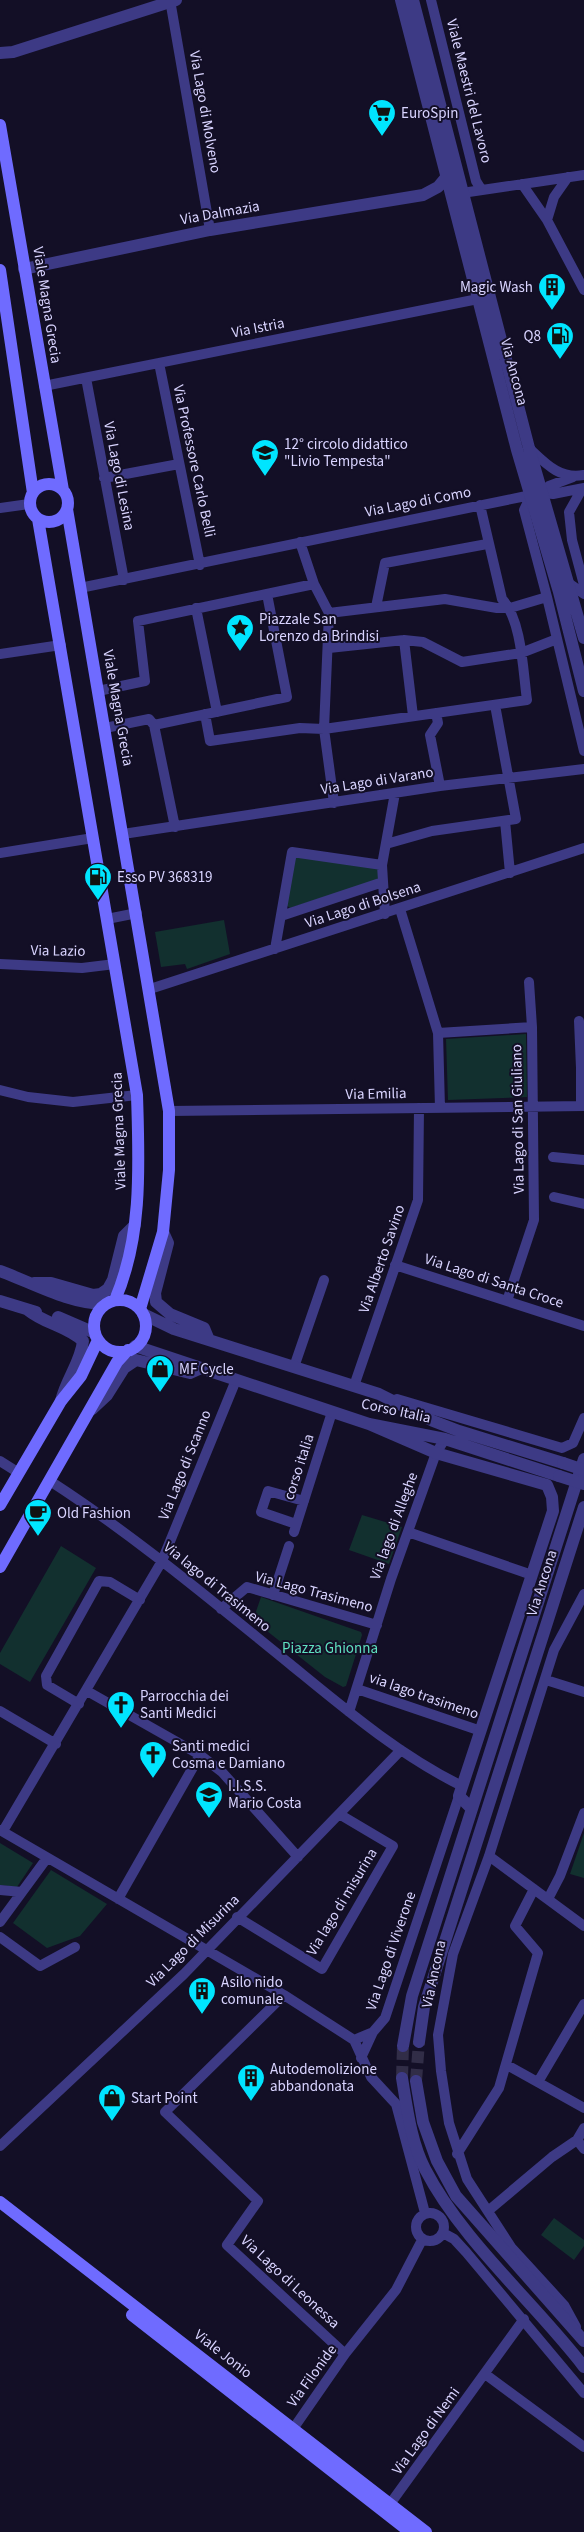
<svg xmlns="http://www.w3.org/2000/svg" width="584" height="2532" font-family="'Source Sans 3',sans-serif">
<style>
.green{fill:#12302f}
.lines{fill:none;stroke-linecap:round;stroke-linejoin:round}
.tertiary-tunnel{stroke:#312d47;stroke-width:12;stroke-dasharray:12 6;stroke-linecap:butt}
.minor{stroke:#3d3a85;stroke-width:10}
.tertiary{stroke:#3d3a85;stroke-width:12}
.secondary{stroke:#6f6bff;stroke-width:12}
.tertiary-bridge{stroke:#3d3a85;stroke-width:12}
.labels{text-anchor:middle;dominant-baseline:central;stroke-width:4;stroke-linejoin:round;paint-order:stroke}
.street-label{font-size:15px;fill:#d9d4ff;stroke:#130f26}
.poi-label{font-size:15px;fill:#d9d4ff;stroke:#130f26;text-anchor:start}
.park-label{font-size:15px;fill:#5fe0c0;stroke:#130f26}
</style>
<rect width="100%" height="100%" fill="#130f26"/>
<path class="green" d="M294,856L380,867L381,879L290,908L286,905Z
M224,920L230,954L187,969L185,964L161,967L155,932Z
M526,1034L527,1097L448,1100L446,1039Z
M362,1515L402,1527L389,1564L349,1550Z
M61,1546L96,1568L30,1682L0,1664V1653Z
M261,1597L361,1632L362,1635L346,1686L343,1687L325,1677L253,1620Z
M584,1833V1878L570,1874Z
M0,1843L33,1863L17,1887L0,1885Z
M51,1870L107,1904L80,1936L47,1948L13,1923Z
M554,2218L584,2240V2246L574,2260L541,2235Z"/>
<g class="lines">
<path class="tertiary-tunnel" d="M402,2078L403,2046
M416,2081L419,2042"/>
<path class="minor" d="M170,0L210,230
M431,0L476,181L481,189
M522,184L547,220L584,290
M462,193L584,175
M547,220L554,197L568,177
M159,363L200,565
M86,378L124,580
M44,386L478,299
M529,448C545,463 560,480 584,475
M104,478L179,464
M582,489L569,512L572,540L584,585
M543,493L549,486L573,477
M531,495L524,510L547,597L584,751
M0,508L29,504
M300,542L314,584L329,613L324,729L334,803
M570,584L584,594
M80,588L531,495L543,493L553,494L584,488
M376,607L385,563L487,544
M196,608L217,712
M329,613L445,599L497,608H510L547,597
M404,640L413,716
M329,648L404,640L423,642L462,662L521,653L557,639
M0,654L61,645
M98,691L145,681L138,621L314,584
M436,713L438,723L430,735L440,786
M205,714L210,741L300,728L324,729L527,700C523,672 522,620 502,599L480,505
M154,725L175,827
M105,728L149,719L154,725L287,697L267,594
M505,821L510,873
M123,834L440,786L584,769
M386,844L432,831L516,819L495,705
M0,853L93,838
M400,909L438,1033L440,1108
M385,914L382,865L395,793
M281,916L383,882
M107,919L137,913
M275,949L292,852L382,865
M0,964L82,968L115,964
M529,982L532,1027
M150,989L584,848
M579,1021L581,1068H584
M438,1033L532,1027L534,1220L507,1301
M581,1068V1106
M0,1090L28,1097L73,1102L137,1095
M169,1111L584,1106
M553,1157L584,1160
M554,1197L584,1204
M395,1265L584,1326
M294,1367L324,1280
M354,1386L418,1200L419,1108
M397,1399L562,1448L573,1443L584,1418
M0,1461L19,1473
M50,1481C135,1536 212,1601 290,1664C345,1709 399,1755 462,1786
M296,1524L261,1512L268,1491L304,1501
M294,1532L332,1412
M408,1532L532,1575
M273,1595L289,1546
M221,1609L247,1587L377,1625
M546,1680L584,1692
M357,1689L481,1731
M87,1691L200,1755L222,1772L298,1857
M79,1704L47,1685L46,1676L99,1581L110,1582L140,1600
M0,1711L56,1744
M349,1712L391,1579L436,1453L445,1439
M0,1830L284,1995L354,2040
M3,1831L162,1561L236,1380
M489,1856L584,1926
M0,1890L22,1892
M118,1899L200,1755
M548,1899L560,1876L584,1813
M237,1917L322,1969L393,1846L339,1814
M0,1922L47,1858
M0,1937L40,1966L75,1947
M284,1995L165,2112L258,2201L227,2245L345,2354
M354,2040L373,2032L385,2018L459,1796
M354,2040L371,2077L396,2104L425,2213
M361,2058L373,2032
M507,2065L584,2108
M538,2082L584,2004
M577,2140L584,2149
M0,2146L184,1974L401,1750
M457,2154L499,2088L538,1953L515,1926L534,1889
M488,2211L552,2157L577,2140L584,2128
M416 2227a14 14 0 1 1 28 0a14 14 0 1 1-28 0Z
M443,2233L454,2239L466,2252L584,2393
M576,2327L564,2305L511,2247L467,2179L449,2123L441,2071L438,2035L453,1954L489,1856L554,1650L584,1594
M485,2374L584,2447
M293,2429L345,2354L396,2290L422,2240
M390,2504L524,2319"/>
<path class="tertiary" d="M401,0L517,450L559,592L584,691
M413,0L529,448L584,638
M0,53L13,52L176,0
M24,269L210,230L423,195L438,187L448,175
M163,1232L168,1243L155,1293L156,1302L170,1314L204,1328L209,1340
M0,1271C33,1283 69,1304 105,1304
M34,1283H51L93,1295L101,1294L108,1289L113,1280L124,1236L135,1225
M0,1301L36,1312
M28,1310C45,1324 67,1326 83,1341C81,1362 66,1379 61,1401
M143,1314L174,1329L379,1394L433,1421L459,1431L563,1463
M58,1317L95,1333
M135,1346L369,1424L445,1439L559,1476
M92,1409L107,1395L124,1368L136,1360L190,1373L201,1368
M369,1424L436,1453L547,1485L552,1497L553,1511L459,1796L471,1808
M419,2042L424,2007L584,1507
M403,2046L412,1996L584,1459
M402,2078C407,2108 411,2142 425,2169C462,2241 535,2303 584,2367
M416,2081L423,2122L437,2161L456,2196L584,2341"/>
<path class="secondary" d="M0,125L63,490
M0,270L33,493
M30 503a19 19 0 1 1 38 0a19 19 0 1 1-38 0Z
M67,509L169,1111V1170L163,1232L140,1309
M38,519L137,1095C139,1163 143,1235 115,1300
M94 1326a26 26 0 1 1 52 0a26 26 0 1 1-52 0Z
M0,1505L61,1401L81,1376L98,1340
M0,1567L117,1362L128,1350
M0,2202L426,2532
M132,2315L410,2532"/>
<path class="tertiary-bridge" d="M563,1463L584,1470
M559,1476L584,1484"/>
</g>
<defs>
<symbol id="supermarket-pin" viewBox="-11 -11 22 30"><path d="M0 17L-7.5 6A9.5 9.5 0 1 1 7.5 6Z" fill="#00e5ff" stroke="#130f26"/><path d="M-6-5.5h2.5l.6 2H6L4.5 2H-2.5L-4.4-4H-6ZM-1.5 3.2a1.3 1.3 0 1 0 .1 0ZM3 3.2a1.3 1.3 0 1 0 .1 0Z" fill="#111"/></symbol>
<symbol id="building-pin" viewBox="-11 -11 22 30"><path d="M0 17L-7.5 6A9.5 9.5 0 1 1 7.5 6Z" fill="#00e5ff" stroke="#130f26"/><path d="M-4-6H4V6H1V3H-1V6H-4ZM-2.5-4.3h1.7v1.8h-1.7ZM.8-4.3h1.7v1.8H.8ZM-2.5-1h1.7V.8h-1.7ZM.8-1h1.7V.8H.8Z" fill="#111"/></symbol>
<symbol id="fuel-pin" viewBox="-11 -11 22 30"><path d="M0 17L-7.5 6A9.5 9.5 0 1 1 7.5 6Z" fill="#00e5ff" stroke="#130f26"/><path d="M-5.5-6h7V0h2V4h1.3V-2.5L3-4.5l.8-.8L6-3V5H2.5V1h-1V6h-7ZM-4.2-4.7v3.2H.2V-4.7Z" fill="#111"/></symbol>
<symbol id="school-pin" viewBox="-11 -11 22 30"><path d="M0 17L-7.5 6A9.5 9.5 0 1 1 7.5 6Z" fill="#00e5ff" stroke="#130f26"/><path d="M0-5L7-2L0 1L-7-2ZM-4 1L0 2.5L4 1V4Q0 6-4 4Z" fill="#111"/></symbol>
<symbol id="sight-pin" viewBox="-11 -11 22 30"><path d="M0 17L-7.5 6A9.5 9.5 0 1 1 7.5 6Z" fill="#00e5ff" stroke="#130f26"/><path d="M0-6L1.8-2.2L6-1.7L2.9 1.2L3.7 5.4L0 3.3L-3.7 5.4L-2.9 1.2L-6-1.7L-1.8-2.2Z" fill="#111"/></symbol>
<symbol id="shop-pin" viewBox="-11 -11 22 30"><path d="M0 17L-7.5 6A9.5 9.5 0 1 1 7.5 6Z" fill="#00e5ff" stroke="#130f26"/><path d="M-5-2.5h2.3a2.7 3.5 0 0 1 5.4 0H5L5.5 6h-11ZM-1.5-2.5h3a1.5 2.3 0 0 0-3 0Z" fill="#111"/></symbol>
<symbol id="cafe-pin" viewBox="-11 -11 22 30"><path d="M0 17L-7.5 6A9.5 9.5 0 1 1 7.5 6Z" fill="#00e5ff" stroke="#130f26"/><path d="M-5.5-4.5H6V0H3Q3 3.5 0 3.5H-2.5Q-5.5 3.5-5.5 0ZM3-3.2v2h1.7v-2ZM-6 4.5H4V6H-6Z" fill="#111"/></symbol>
<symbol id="church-pin" viewBox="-11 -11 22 30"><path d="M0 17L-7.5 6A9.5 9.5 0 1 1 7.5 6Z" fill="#00e5ff" stroke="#130f26"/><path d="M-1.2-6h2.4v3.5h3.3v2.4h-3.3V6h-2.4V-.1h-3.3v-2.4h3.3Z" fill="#111"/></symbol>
</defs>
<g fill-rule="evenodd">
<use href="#supermarket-pin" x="366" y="97" width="32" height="43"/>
<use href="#building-pin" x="536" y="271" width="32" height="43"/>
<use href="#fuel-pin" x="544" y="320" width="32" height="43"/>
<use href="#school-pin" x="249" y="437" width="32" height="43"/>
<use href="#sight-pin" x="224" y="612" width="32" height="43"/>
<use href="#fuel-pin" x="82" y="861" width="32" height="43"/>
<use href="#shop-pin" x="144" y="1353" width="32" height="43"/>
<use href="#cafe-pin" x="22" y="1497" width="32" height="43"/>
<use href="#church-pin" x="105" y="1689" width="32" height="43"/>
<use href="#church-pin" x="137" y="1739" width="32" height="43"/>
<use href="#school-pin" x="193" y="1779" width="32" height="43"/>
<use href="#building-pin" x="186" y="1975" width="32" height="43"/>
<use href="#building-pin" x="235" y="2062" width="32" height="43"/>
<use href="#shop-pin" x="96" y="2082" width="32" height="43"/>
</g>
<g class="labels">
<g class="street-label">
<text transform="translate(469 91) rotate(76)">Viale Maestri del Lavoro</text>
<text transform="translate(205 112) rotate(80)">Via Lago di Molveno</text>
<text transform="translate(220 213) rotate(-10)">Via Dalmazia</text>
<text transform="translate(47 305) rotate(81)">Viale Magna Grecia</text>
<text transform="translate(258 328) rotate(-11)">Via Istria</text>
<text transform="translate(514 372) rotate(75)">Via Ancona</text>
<text transform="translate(194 461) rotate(78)">Via Professore Carlo Belli</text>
<text transform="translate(119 476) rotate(79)">Via Lago di Lesina</text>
<text transform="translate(418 502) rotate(-11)">Via Lago di Como</text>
<text transform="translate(118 708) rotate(80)">Viale Magna Grecia</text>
<text transform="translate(377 781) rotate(-9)">Via Lago di Varano</text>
<text transform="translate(363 905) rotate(-18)">Via Lago di Bolsena</text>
<text transform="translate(58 951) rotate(1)">Via Lazio</text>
<text transform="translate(376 1094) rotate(-1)">Via Emilia</text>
<text transform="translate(518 1119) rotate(-91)">Via Lago di San Giuliano</text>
<text transform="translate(119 1131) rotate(-92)">Viale Magna Grecia</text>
<text transform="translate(382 1259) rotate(-71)">Via Alberto Savino</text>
<text transform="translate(494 1281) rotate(18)">Via Lago di Santa Croce</text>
<text transform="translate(396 1411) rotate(12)">Corso Italia</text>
<text transform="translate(185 1465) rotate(-68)">Via Lago di Scanno</text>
<text transform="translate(299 1467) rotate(-72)">corso italia</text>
<text transform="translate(394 1526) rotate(-70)">Via lago di Alleghe</text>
<text transform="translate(542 1583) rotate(-72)">Via Ancona</text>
<text transform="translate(217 1587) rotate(39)">Via lago di Trasimeno</text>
<text transform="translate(314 1592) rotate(15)">Via Lago Trasimeno</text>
<text transform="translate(424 1696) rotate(19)">via lago trasimeno</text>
<text transform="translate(342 1902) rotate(-59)">Via lago di misurina</text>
<text transform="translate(193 1941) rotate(-45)">Via Lago di Misurina</text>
<text transform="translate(391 1951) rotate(-71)">Via Lago di Viverone</text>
<text transform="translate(434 1974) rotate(-78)">Via Ancona</text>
<text transform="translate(290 2282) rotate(43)">Via Lago di Leonessa</text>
<text transform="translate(223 2354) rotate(38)">Viale Jonio</text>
<text transform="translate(312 2376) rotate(-54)">Via Filonide</text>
<text transform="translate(426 2431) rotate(-54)">Via Lago di Nemi</text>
</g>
<g class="poi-label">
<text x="401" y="113">EuroSpin</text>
<text x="533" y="287" text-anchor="end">Magic Wash</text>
<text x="541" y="336" text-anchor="end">Q8</text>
<text x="284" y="444">12° circolo didattico<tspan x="284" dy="17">"Livio Tempesta"</tspan></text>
<text x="259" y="619">Piazzale San<tspan x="259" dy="17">Lorenzo da Brindisi</tspan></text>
<text x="117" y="877">Esso PV 368319</text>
<text x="179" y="1369">MF Cycle</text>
<text x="57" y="1513">Old Fashion</text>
<text x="140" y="1696">Parrocchia dei<tspan x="140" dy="17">Santi Medici</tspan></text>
<text x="172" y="1746">Santi medici<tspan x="172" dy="17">Cosma e Damiano</tspan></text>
<text x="228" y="1786">I.I.S.S.<tspan x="228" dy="17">Mario Costa</tspan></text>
<text x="221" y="1982">Asilo nido<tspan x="221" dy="17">comunale</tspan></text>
<text x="270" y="2069">Autodemolizione<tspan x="270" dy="17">abbandonata</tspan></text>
<text x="131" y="2098">Start Point</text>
</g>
<g class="park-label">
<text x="330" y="1648">Piazza Ghionna</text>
</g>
</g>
</svg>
